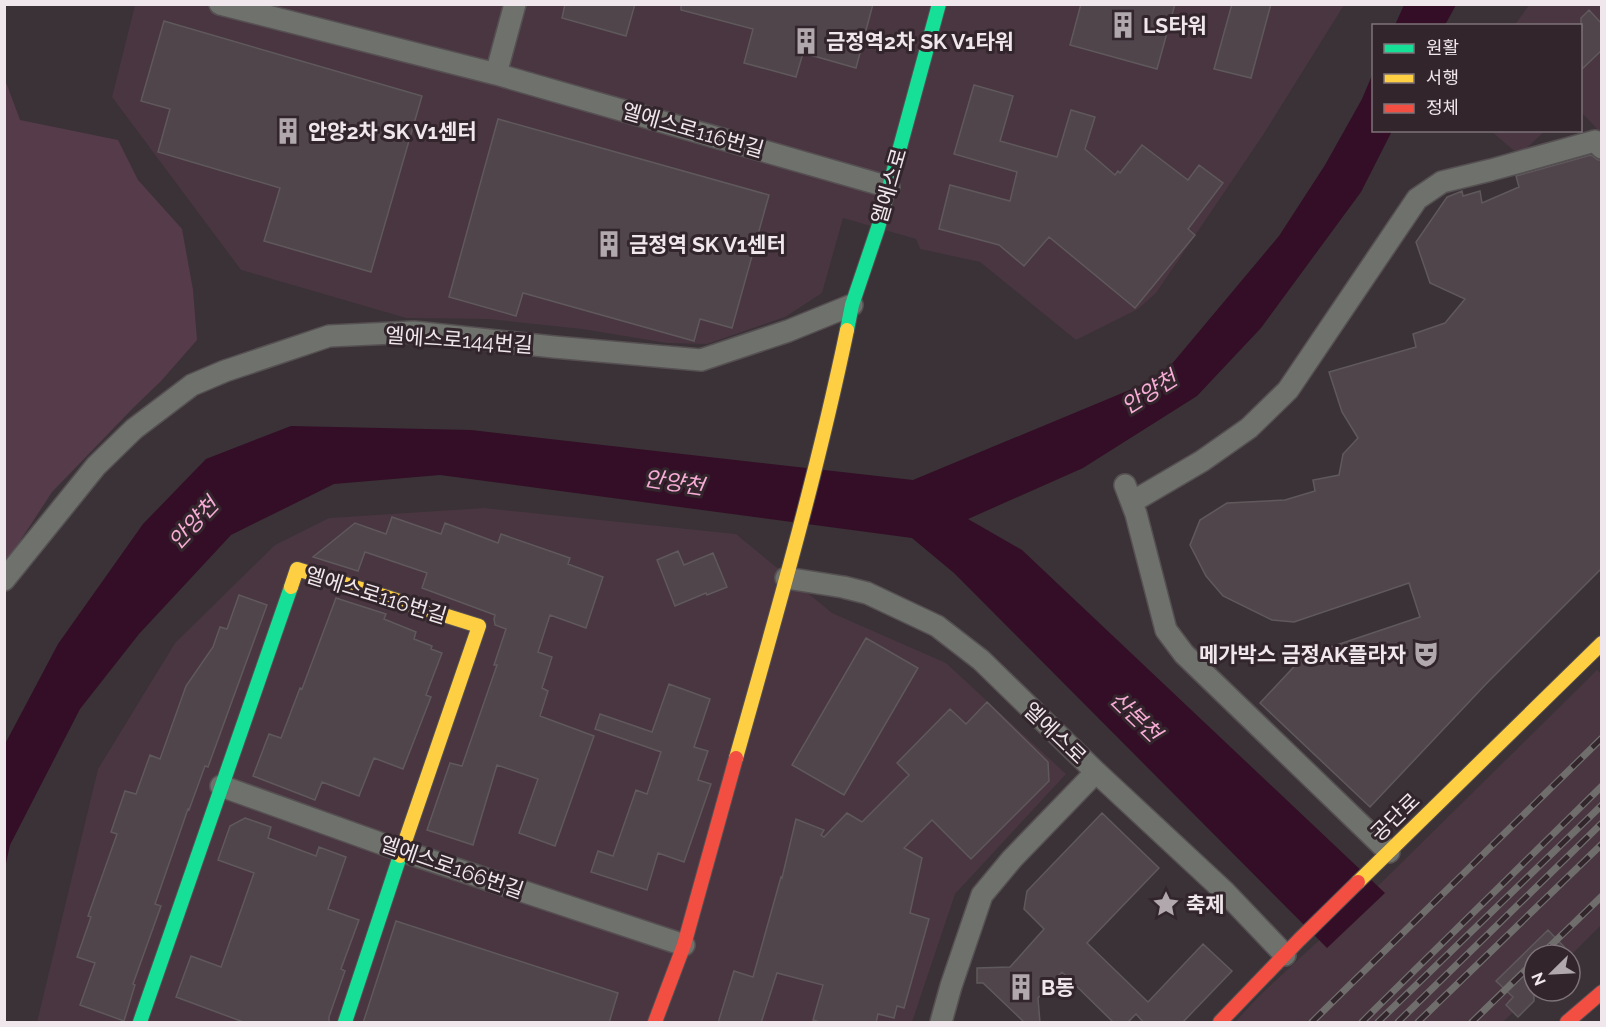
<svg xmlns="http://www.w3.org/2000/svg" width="1606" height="1027" font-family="Raleway,'Noto Sans KR',sans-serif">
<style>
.built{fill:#493640}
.green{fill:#563b4a}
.water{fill:#330e26}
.building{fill:#51454c;stroke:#5f595c;stroke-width:1.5}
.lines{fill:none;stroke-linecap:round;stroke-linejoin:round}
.street-casing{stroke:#565053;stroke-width:24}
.fast-casing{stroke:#565053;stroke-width:16}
.slow-casing{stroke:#565053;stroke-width:16}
.jam-casing{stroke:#565053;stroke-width:16}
.street{stroke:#6e716c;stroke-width:21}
.fast{stroke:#16e098;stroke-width:14}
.slow{stroke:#ffcf43;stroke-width:14}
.jam{stroke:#f24e42;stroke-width:14}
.rail-casing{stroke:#706e6d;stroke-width:7}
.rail{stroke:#32262c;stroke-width:4.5;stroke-dasharray:14;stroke-linecap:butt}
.labels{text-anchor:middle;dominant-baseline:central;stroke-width:6;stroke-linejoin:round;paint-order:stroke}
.poi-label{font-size:21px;font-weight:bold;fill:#efe7eb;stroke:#32262c;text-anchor:start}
.street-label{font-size:21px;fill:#efe7eb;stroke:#32262c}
.water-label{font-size:22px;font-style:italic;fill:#f8acd6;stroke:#32262c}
</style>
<rect width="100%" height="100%" fill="#3a3236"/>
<path class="built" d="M135,5H1344L1263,135L1156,293L1138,309L1076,340L980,262L920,249L916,239L843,218L822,293L785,317L707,344L667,343L582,329L488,319L406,318L241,270L112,97Z
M1529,5H1601V133L1581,112L1580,26H1514Z
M1491,131H1545L1519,155Z
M484,508L736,534L832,613L946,663L1066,774L955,894L912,1022H37L98,769L175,643L275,545L329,518Z
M1597,670L1601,674V925L1570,956V955H1534L1535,991L1503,1022H1235L1259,996L1382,882Z"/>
<path class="green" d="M4,77L20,120L118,140L138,180L182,229L193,290L197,340L161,381L134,407L52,492L5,564Z"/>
<path class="water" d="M1404,5V4L1456,5L1445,25H1395Z
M1373,73L1374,130L1392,131L1361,192L1261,328L1197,396L1083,468L968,519L1022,550L1385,893L1327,948L954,573L912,538L440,475L334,484L231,535L139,634L80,709L10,845L5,868V744L58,644L143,524L206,459L291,426L471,430L913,480L1144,384L1171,365L1279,236L1325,165L1362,99Z"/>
<path class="building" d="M565,4H635L626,36L562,18Z
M681,4H873L856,68L803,53L796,77L744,63L753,29L681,10Z
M1081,4H1175L1157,69L1070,45Z
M1232,4H1271L1251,78L1214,69Z
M1589,10L1602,24V50L1581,70V18Z
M164,21L422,96L371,272L264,241L280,188L158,152L170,109L141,101Z
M974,85L1013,96L1000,141L1057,157L1071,110L1095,117L1085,149L1115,175L1118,171L1120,173L1142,145L1188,180L1199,165L1223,183L1188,229L1195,235L1135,308L1049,237L1024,266L999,245L939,229L950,185L1010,201L1017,172L954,154Z
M498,119L769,195L732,328L700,319L694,341L523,293L516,316L449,297Z
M1591,155L1598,160H1602V568L1486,684L1370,807L1260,703L1304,656L1420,617L1409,583L1294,622L1272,620L1223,596L1206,576L1190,545L1200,520L1227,503L1285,500L1315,491L1313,480L1339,475L1343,454L1358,438L1342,412L1329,372L1416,347L1413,334L1445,323L1465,299L1430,283L1416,242L1447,197L1462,191L1463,196L1480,191L1482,203L1519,187L1516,176Z
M392,517L441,534L445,523L498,543L501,534L570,558L568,564L603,577L586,628L550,615L538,652L552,657L542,688L548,691L540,716L594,736L555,846L519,833L538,779L497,765L473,845L427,830L450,763L462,766L497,665H494L506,629L495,625L494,619L495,615L422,588L427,573L365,552L358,571L313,557L355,523L386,534Z
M678,551L684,565L713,553L727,587L707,595L706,593L675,606L657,560Z
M239,595L267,605L208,767L205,766L189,810L188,809L155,904L161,906L133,984L135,985L124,1021L80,1005L95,963L77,957L91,917L88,916L117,834L111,832L125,791L136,794L150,755L160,759L186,686L213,647L220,627L227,629Z
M336,598L386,614L384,619L416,632L414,639L432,646L431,649L442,653L426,695L431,697L403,769L374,758L359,796L322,782L315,800L253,776L269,734L281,738L300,688L302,689Z
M866,638L918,668L844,795L792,765Z
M669,684L710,699L694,747L708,751L698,780L711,784L684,862L658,853L647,890L591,872L598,851L613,856L636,790L647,794L661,752L595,729L600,714L652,732Z
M987,702L1048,762L1049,781L971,859L932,820L904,848L922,858L910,913L929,919L904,1008L897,1006L894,1018L878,1014L876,1023H823L813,1020L823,985L777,973L761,1023H718L734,971L753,977L781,877L782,878L796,819L824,830L821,835L824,837L847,813L862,822L909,775L897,763L950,709L966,724Z
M1102,813L1159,868L1087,943L1148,1002L1203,944L1232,971L1182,1023H1144L1136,1014L1127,1023H1114L1062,972L1038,998L1040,1023H1025L983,983H977V968L1010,967L1044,929L1024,909L1027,891Z
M245,818L271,827L268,838L316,856L319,847L346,857L328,909L359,920L341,969L345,971L329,1017V1023H246L176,997L191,956L221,967L254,873L218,860L230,826Z
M396,921L618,993L609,1023H363Z
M1548,930L1572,955H1534V1001L1518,1017L1506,1005L1513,997L1496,981Z"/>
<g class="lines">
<defs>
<path id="street" d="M220,4L496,74L889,187
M496,74L515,4
M1125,485L1136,514L1166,630L1184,654L1389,852
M1132,502L1202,461L1249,428L1288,390L1417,199L1442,182L1491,170L1595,141L1602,148
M786,578L843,587L867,593L937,626L981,660L1096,772L1225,892L1285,955
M4,580L96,466L134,429L192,385L225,371L329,336L414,332L554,347L701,360L788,331L852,305
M221,786L402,851L684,945
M941,1022L951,986L982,895L1012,859L1096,772"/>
<path id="fast" d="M847,330L852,305L878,228L939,4
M140,1022L291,587
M345,1022L400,856"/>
<path id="slow" d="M291,587L297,569L479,626L400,856
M736,758C776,616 817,474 847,330
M1358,882L1602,643"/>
<path id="jam" d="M655,1022L684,945L736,758
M1220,1022L1299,940L1358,882
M1567,1022L1602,992"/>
</defs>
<use href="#street" class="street-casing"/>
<use href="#fast" class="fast-casing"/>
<use href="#slow" class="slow-casing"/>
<use href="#jam" class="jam-casing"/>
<use href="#street" class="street"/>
<use href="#fast" class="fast"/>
<use href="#slow" class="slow"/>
<use href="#jam" class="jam"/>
<defs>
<path id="rail" d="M1541,955L1602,896
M1312,1022L1602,738
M1362,1022L1602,786
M1378,1022L1602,805
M1398,1022L1602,823
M1418,1022L1602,844
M1472,1022L1534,962"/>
</defs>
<use href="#rail" class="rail-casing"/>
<use href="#rail" class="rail"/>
</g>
<defs>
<symbol id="building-bare" viewBox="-9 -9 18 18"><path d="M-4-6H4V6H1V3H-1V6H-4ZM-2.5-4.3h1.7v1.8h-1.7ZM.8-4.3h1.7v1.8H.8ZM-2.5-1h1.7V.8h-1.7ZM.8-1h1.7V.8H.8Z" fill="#b0a8ac" stroke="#32262c" stroke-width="2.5" paint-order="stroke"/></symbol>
<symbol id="theatre-bare" viewBox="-9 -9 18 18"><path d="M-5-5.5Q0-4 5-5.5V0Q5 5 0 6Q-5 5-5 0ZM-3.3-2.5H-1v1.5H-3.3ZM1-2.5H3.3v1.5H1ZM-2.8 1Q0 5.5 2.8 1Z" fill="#b0a8ac" stroke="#32262c" stroke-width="2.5" paint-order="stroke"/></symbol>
<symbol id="sight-bare" viewBox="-9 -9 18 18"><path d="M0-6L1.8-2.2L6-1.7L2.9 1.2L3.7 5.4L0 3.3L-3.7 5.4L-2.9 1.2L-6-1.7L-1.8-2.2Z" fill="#b0a8ac" stroke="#32262c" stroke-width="2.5" paint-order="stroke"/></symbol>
</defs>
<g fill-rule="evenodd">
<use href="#building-bare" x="1104" y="6" width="38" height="38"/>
<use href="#building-bare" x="787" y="22" width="38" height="38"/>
<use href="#building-bare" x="269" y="112" width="38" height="38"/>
<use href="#building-bare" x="590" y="225" width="38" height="38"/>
<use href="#theatre-bare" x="1407" y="635" width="38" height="38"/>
<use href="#sight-bare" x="1147" y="885" width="38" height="38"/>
<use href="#building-bare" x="1002" y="968" width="38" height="38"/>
</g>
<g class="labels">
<g class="poi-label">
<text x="1143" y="25">LS타워</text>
<text x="826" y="41">금정역2차 SK V1타워</text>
<text x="308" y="131">안양2차 SK V1센터</text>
<text x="629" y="244">금정역 SK V1센터</text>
<text x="1406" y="654" text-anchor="end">메가박스 금정AK플라자</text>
<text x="1186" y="904">축제</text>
<text x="1041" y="987">B동</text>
</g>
<g class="street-label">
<text transform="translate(693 130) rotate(16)">엘에스로116번길</text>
<text transform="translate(889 186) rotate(-74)">엘에스로</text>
<text transform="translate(459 340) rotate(4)">엘에스로144번길</text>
<text transform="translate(376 595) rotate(17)">엘에스로116번길</text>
<text transform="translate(1055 733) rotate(44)">엘에스로</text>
<text transform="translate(1395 817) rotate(-44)">공단로</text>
<text transform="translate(452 867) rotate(19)">엘에스로166번길</text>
</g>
<g class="water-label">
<text transform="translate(1149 392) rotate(-32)">안양천</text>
<text transform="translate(674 482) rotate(9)">안양천</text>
<text transform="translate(193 523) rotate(-47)">안양천</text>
<text transform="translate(1136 716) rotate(44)">산본천</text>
</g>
</g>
<rect width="1606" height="1027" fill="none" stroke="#efe7eb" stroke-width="12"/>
<rect x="1372" y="24" width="210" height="108" fill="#32262c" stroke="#7e7378" stroke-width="1.5"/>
<rect x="1384" y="44" width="30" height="9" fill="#16e098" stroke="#7e7378" stroke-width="1.5"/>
<text x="1426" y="54" font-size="18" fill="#efe7eb">원활</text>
<rect x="1384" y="74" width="30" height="9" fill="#ffcf43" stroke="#7e7378" stroke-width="1.5"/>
<text x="1426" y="84" font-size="18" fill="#efe7eb">서행</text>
<rect x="1384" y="104" width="30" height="9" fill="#f24e42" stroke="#7e7378" stroke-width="1.5"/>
<text x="1426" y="114" font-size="18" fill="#efe7eb">정체</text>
<g transform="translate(1552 973) rotate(246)"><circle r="28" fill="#32262c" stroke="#7e7378" stroke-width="1.5"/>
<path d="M0-4.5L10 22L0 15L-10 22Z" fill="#b0a8ac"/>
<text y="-9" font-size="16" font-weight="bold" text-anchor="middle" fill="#efe7eb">N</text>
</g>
</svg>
